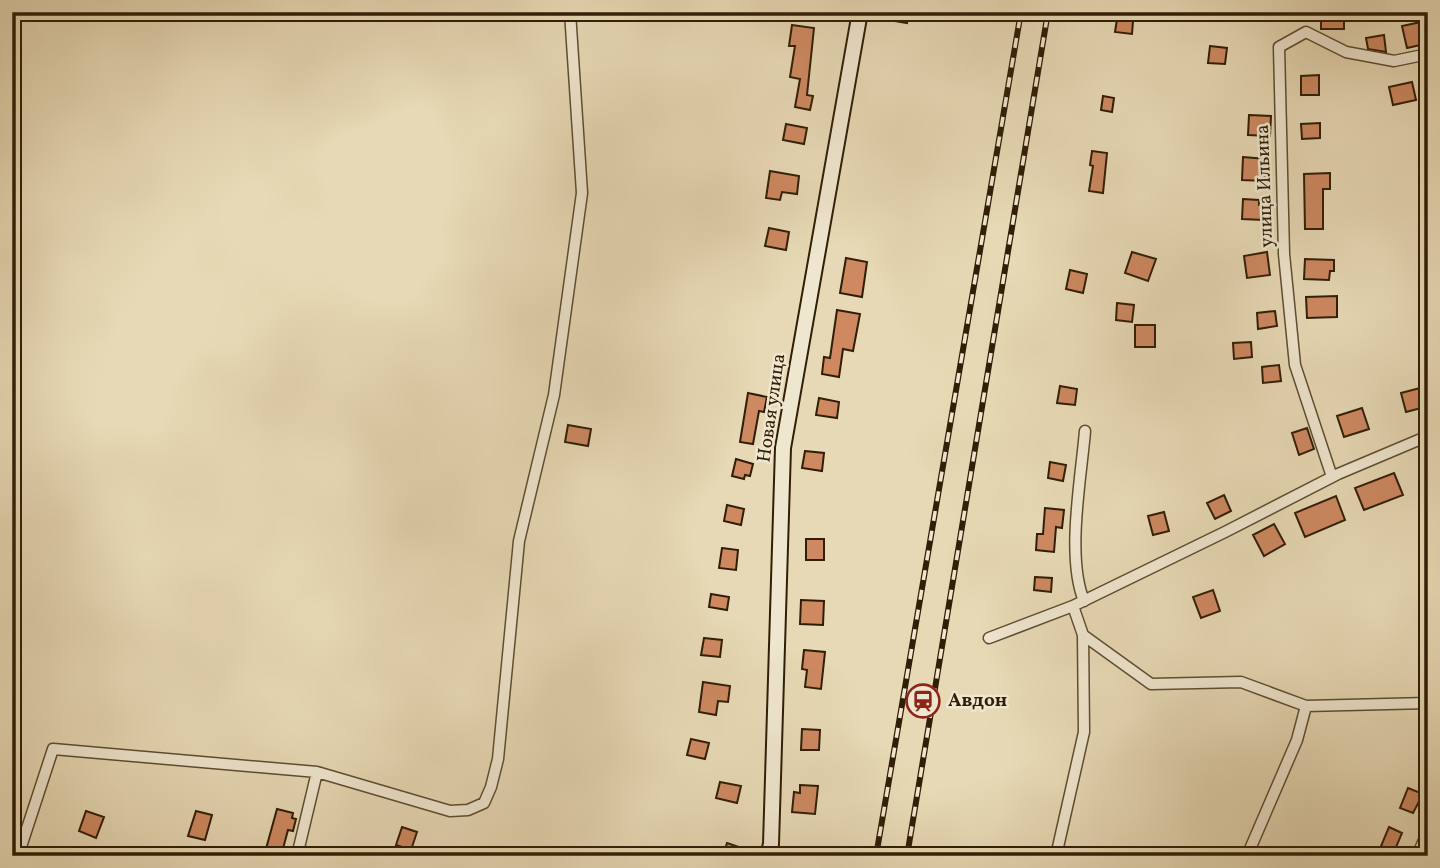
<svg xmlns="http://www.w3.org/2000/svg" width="1440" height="868" font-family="Vollkorn,serif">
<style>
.building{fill:#ce8961;stroke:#301e05;stroke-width:2}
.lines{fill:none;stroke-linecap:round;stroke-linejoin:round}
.street-casing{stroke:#5e4d31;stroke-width:13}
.secondary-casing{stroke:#301e05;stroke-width:18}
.street{stroke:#efe6cf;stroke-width:10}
.secondary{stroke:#efe6cf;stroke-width:14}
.rail-casing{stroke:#301e05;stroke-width:6}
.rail{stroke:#efe6cf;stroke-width:3.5;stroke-dasharray:10;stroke-linecap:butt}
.labels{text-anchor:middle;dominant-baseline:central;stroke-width:5;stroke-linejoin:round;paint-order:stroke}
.street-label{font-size:19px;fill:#301e05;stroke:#efe6cf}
.poi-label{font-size:19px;font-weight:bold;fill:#301e05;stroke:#efe6cf;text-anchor:start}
</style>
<rect width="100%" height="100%" fill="#e7d9b5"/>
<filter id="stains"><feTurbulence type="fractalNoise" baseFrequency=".00286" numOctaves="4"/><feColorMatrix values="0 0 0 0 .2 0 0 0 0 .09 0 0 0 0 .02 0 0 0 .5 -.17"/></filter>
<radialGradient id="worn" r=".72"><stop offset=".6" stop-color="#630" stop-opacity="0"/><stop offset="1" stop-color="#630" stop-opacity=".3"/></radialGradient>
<path class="building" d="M872,12H909L907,23L871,17Z
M1321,12H1344V29H1321Z
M1117,19L1133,21L1132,34L1115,32Z
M1421,22L1425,44L1407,48L1402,26Z
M792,25L814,28L807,95L813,96L810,110L795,107L800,79L790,77L795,46H789Z
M1384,35L1386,52L1368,49L1366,38Z
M1210,46L1227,48L1225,64L1208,63Z
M1319,75V95H1301V76Z
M1412,82L1416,100L1393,105L1389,87Z
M1103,96L1114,98L1112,112L1101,110Z
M1249,115L1271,116L1270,136L1248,135Z
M1320,123V138L1302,139L1301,124Z
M786,124L807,128L804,144L783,140Z
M1092,151L1107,153L1103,193L1089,191L1093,166L1090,165Z
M1243,157L1266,159L1265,181L1242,180Z
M770,171L799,176L797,194L782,192L780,200L766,198Z
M1330,173V189H1323V229H1305L1304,174Z
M1243,199L1259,200V205H1264L1263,220L1242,219Z
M769,228L789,232L786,250L765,246Z
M1132,252L1156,259L1148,281L1125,273Z
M1267,252L1270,275L1247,278L1244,256Z
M846,258L867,262L862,297L840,293Z
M1305,259L1334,260V271H1330L1329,280L1304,279Z
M1070,270L1087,274L1083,293L1066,289Z
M1337,296V317L1307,318L1306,297Z
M1117,303L1134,305L1132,322L1116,320Z
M837,310L860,314L853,351L843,349L839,377L822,374L824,357L830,358Z
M1275,311L1277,326L1258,329L1257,313Z
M1135,325H1155V347H1135Z
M1251,342L1252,357L1234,359L1233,343Z
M1279,365L1281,381L1263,383L1262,367Z
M1060,386L1077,389L1075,405L1057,403Z
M1420,388L1425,407L1406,412L1401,393Z
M748,393L767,397L764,412L759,411L753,444L740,442Z
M819,398L839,402L837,418L816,415Z
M1362,408L1369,429L1344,437L1337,416Z
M568,425L591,429L588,446L565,442Z
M1307,428L1314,449L1299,455L1292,433Z
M805,451L824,453L822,471L802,468Z
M736,459L753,464L750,476L745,475L744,479L732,476Z
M1050,462L1066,465L1063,481L1048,478Z
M1394,473L1403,495L1364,510L1355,488Z
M1224,495L1231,511L1215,519L1207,503Z
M1336,496L1345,520L1305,537L1295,513Z
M727,505L744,509L741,525L724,521Z
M1045,508L1064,510L1062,528L1056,527L1054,552L1036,550L1037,534H1043Z
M1164,512L1169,531L1153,535L1148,516Z
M1274,524L1285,544L1264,556L1253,535Z
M806,539H824V560H806Z
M722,548L738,550L736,570L719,568Z
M1035,577L1052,578L1051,592L1034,590Z
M1213,590L1220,611L1201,618L1193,597Z
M711,594L729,597L727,610L709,607Z
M801,600L824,601L823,625L800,624Z
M704,638L722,640L720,657L701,655Z
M804,650L825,652L821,689L805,687L807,670L802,669Z
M703,682L730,686L728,702L718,701L716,715L699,712Z
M802,729L820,730L819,750H801Z
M691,739L709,743L705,759L687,755Z
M720,782L741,786L737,803L716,798Z
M800,785L818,786L815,814L792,812L794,792L800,793Z
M1408,788L1423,794L1413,813L1400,808Z
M277,809L293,813L292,818L296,819L293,831L288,830L281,856H264Z
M86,811L104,817L96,838L79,831Z
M196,811L212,815L205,840L188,836Z
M402,827L417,832L411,850L396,845Z
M1389,827L1402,833L1394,852L1381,846Z
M727,843L742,848L739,856H723Z"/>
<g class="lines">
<defs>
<path id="street" d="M1332,477L1295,365L1284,254L1279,47L1306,32L1346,52L1394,61L1428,54
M1084,601C1066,557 1081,479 1085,431
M1073,606L1083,635L1151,684L1241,682L1306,706L1428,703
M989,638L1073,606L1225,532L1338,474L1428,436
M317,772L450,811L468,810L484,803L491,787L498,759L519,541L554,395L582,193L570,12
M18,856L53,749L317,772L297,856
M1056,856L1084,732L1083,635
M1247,856L1297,740L1306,706
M1417,856L1428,831"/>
<path id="secondary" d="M768,856L771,844L783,448L860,12"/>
</defs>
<use href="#street" class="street-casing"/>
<use href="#secondary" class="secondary-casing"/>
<use href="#street" class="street"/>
<use href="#secondary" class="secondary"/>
<defs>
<path id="rail" d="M876,856L1021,12
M907,856L1048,12"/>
</defs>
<use href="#rail" class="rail-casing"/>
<use href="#rail" class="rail"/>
</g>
<defs>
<symbol id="station-ring" viewBox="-11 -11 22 22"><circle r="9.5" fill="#efe6cf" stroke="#8f2418" stroke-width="1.5"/><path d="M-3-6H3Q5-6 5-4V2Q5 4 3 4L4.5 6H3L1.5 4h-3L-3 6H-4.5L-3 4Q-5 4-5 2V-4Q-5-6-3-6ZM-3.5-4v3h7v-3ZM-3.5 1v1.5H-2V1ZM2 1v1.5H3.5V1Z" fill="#8f2418"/></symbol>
</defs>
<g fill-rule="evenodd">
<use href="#station-ring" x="904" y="682" width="38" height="38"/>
</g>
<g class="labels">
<g class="street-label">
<text transform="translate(1265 186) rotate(-92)">улица Ильина</text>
<text transform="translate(772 408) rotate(-82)">Новая улица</text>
</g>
<g class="poi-label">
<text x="948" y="701">Авдон</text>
</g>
</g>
<rect width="1440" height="868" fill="none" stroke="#e7d9b5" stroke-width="42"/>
<rect x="14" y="14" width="1412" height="840" fill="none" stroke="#301e05" stroke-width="3.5"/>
<rect x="21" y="21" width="1398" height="826" fill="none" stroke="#301e05" stroke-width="2"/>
<rect width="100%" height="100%" filter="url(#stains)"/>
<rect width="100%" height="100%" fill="url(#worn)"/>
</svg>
